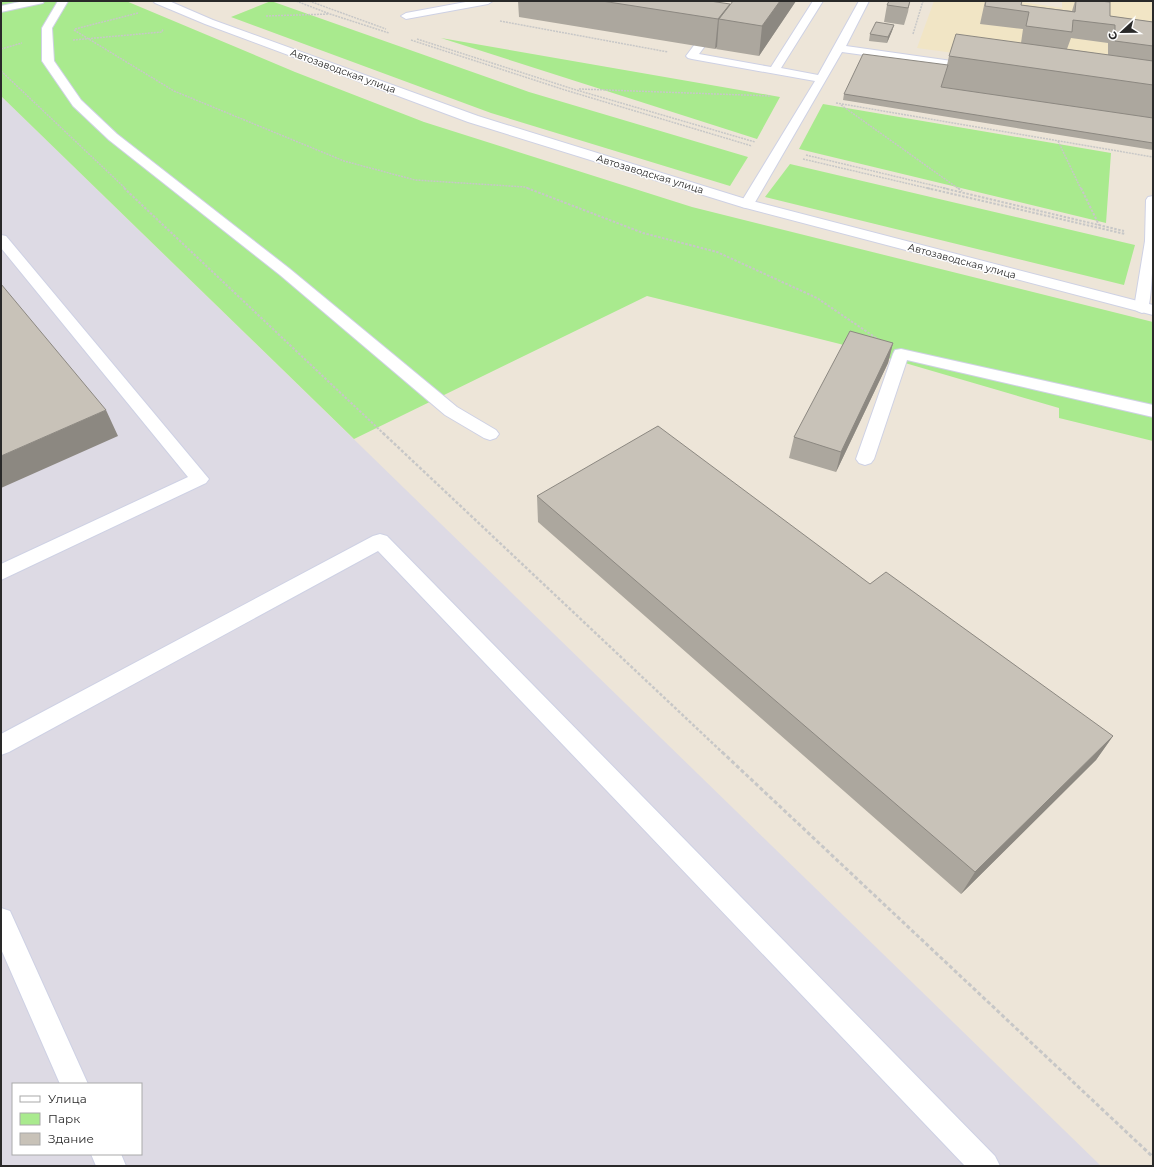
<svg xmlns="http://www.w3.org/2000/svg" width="1154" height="1167" font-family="Montserrat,sans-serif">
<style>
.industrial{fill:#dddae4;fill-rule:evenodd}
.education{fill:#f1e5c5}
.green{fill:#a9ea8e}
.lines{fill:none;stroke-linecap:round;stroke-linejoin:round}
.lane-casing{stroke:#ced1e4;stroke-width:2}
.secondary-casing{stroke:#ced1e4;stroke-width:2}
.path-far3{stroke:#c7c7c7;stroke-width:1.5;stroke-dasharray:2 1;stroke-linecap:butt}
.path-far2{stroke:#c7c7c7;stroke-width:2;stroke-dasharray:2.5 1.5;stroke-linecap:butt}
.path-far1{stroke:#c7c7c7;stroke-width:2.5;stroke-dasharray:3 2;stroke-linecap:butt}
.path{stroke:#c7c7c7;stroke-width:3;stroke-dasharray:4 2.5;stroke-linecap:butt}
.lane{fill:#fff;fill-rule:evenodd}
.secondary{fill:#fff;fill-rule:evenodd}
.wall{fill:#aca79e;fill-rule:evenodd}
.shaded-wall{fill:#8c8881}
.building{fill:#c8c2b8;stroke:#8c8881}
.labels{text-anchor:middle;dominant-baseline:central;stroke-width:3;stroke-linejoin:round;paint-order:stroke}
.far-street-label{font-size:10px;fill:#292929;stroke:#fff}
</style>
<rect width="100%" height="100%" fill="#ede5d8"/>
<path class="industrial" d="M1,96L1101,1166H1ZM13,1084H141V1154H13Z"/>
<path class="education" d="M934,1H1014L1062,8V1H1153V80L917,48Z"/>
<path class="green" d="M1,1H126L295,72L424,122L692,207L1153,322V441L1059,418V408L840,344L647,296L354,439L1,96Z
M271,1L529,92L748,157L730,186L491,113L231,17Z
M441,38L780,97L757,139Z
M823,104L1111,153L1106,223L799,149Z
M790,164L1135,245L1124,285L765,197Z"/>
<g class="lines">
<defs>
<path id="lane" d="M24,1H44L43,3L1,12V6Z
M58,1H68L52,28L54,61L81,100L117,134L290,269L457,407L496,430L499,434L496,438L490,440L484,438L445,415L280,275L109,140L73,106L42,61V28Z
M471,1H493L488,4L406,19L401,16L406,13Z
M813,1H823L781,68L818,75L859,1H869L846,46L973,64L977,65L979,67L977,69L973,70L842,52L754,204L752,207L747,208L742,207L740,204L815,81L692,59L688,58L686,56L695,44L699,43L705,46L699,54L771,67Z
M1153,196C1153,217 1154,298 1147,311L1142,313L1137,311L1134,308L1145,241L1146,200L1148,197Z
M1,235L6,236L209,479L206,483L1,580V564L188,477L1,248Z
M901,349L1153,405V417L907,360L874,459L871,463L865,465L859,463L856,459L893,354L895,350Z
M380,534L387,536L995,1156L1000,1166H965L378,551L9,752L1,755V734L373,536Z
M1,908L10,911L88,1084H60L1,949Z
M91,1154H121L126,1166H96Z"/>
<path id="secondary" d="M153,1H169L213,20L478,116L752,201L1153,305V315L742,207L468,122L205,24L155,3Z"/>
</defs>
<use href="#lane" class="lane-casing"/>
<use href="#secondary" class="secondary-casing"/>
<path class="path-far3" d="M296,1L330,14L389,33
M309,1L386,29
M266,16L329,14
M500,21L668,52
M75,29L138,13
M74,30L174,91L344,161L415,180L525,187L530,189
M913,34L923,1
M417,39L573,89L755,142
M73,40L162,32L163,29
M411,40L565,90L752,146
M1,49L22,43
M1,71L126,189
M579,89L771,96
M836,103L1153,157
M841,105L959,189
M1058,141L1081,189
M806,155L948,189
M803,159L931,189"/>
<path class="path-far2" d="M124,188L384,434
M527,188L643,233L717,252L817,298L879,340
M927,188L1125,234
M943,188L1124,231
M958,188L962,191
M1081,188L1099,225"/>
<path class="path-far1" d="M383,433L723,753"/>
<path class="path" d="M722,752L1153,1157"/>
<use href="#lane" class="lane"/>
<use href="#secondary" class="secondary"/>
</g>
<path class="wall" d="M518,1H710L730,6L796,1L759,56L716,49L717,47L715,49L519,17Z
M910,1L908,12L904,25L884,22L887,5Z
M985,1H1022L1021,5L1072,11L1075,1H1099L1110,16L1153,22V150L843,100L844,94L947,65L949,56L1021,43L1023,29L980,24ZM1071,38L1108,43V55L1067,49Z
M894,25L892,31L887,43L869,41L870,34Z
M893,343L888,363L836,472L789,458L794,437Z
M537,496L870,584L1113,736L1096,760L961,894L538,522Z"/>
<path class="shaded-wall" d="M780,1H796L759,56L762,26Z
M730,4L728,20L719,19L717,47L715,49L718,19Z
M894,25L892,31L887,43L888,37Z
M893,343L888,363L836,472L841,452Z
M106,410L118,436L1,488V456Z
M1113,736L1096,760L961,894L975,872Z"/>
<path class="building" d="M602,1H710L730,4L718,19Z
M733,1H780L762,26L719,19Z
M889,1H910L908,8L887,5Z
M986,1H1022L1021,5L1075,12L1076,1H1099L1110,2V16L1153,22V46L1115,41V25L1073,20L1072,32L1026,26L1029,12L985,6Z
M876,22L894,25L888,37L870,34Z
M956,34L1153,61V85L949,56Z
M863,54L948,65L941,87L1153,118V143L844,94Z
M1,284L106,410L1,456Z
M850,331L893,343L841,452L794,437Z
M658,426L870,584L886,572L1113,736L975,872L537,496Z"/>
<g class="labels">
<g class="far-street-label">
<text transform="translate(343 71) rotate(20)">Автозаводская улица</text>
<text transform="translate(650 174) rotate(17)">Автозаводская улица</text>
<text transform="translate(962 261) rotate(15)">Автозаводская улица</text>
</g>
</g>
<rect width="1154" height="1167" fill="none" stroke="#292929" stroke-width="4"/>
<rect x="12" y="1083" width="130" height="72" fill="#ffffff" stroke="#a9a9a9"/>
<rect x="20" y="1096" width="20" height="6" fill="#ffffff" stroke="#a9a9a9"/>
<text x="48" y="1103" font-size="12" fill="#292929">Улица</text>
<rect x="20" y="1113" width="20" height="12" fill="#a9ea8e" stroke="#a9a9a9"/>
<text x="48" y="1123" font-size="12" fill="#292929">Парк</text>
<rect x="20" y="1133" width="20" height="12" fill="#c8c2b8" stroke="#a9a9a9"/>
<text x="48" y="1143" font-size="12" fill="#292929">Здание</text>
<g transform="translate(1122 32) rotate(248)" stroke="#ffffff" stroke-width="3" paint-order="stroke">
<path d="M0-3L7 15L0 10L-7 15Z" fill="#292929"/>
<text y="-6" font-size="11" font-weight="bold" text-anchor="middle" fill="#292929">С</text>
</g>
</svg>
